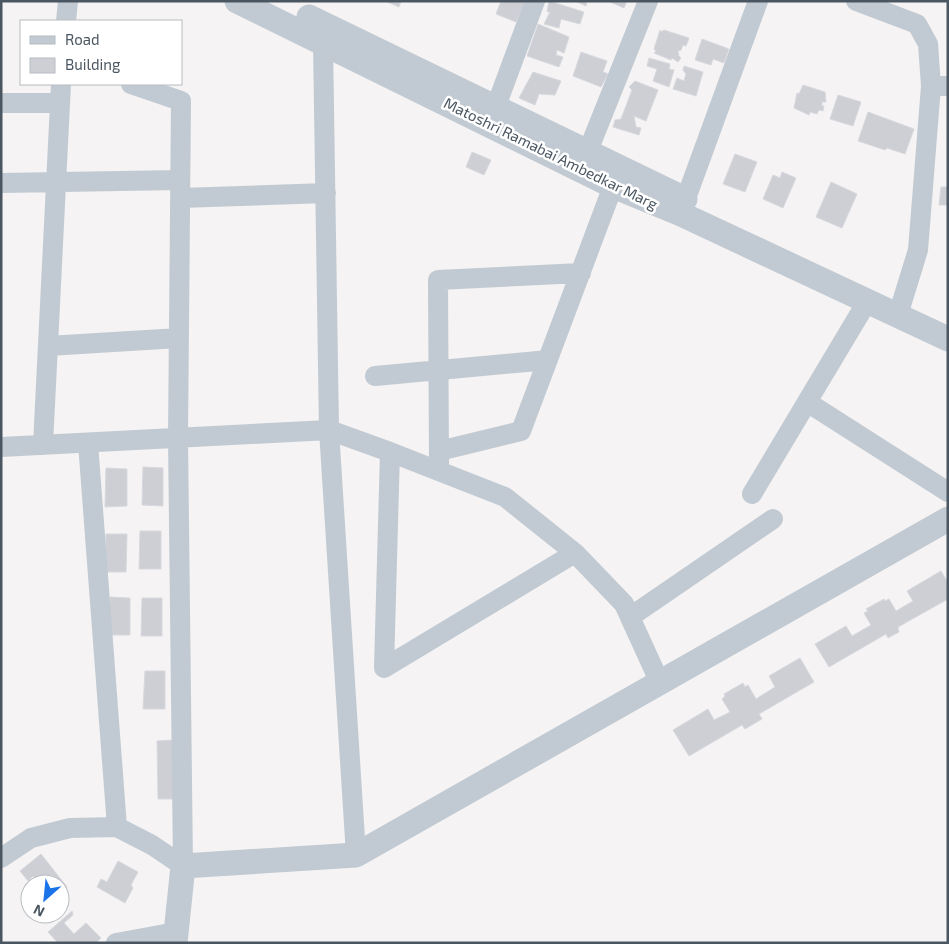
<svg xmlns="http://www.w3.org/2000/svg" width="949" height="944" font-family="'Exo 2',sans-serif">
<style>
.building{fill:#cdcfd5;stroke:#d7d9de}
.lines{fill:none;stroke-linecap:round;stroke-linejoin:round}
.minor{stroke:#c1cad2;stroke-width:20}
.tertiary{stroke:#c1cad2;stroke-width:25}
.labels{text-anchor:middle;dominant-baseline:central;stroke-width:5;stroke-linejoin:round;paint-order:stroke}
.street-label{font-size:15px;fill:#4a5661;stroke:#fff}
</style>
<rect width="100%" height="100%" fill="#f5f3f3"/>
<path class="building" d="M385,1H401L399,7Z
M501,1H525L516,22L496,14Z
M549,1L584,12L580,24L561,19L559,28L544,24L550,12H547Z
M575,1H587L586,6Z
M608,1H627L624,8Z
M538,24L569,37L564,53L557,50L556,55L563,57L559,67L527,56Z
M660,30L661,32L664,30L689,38L686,46L683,45L681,50L678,51L679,56L681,58L678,62L672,58L671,60L654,53L656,51L654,49Z
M702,39L729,49L724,63L713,59L711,65L695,60Z
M581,52L607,61L603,72L608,74L601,87L573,76Z
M649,58L670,64L669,69L674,70L669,87L653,81L657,69L647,66Z
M684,66L703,72L696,96L673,89L677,78L684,81L686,74L683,70Z
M533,72L561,81L555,95L539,94L535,105L519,98Z
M635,81L658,90L646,121L634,116L636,127L641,128L639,135L613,127L615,120L621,119L632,90L629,87Z
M803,85L825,92L826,102H822V106H824L823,111L819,110L817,114L810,112L809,115L794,108L797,93L799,94Z
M838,95L861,102L853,126L830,119Z
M868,112L914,129L905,154L887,148L885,150L858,141Z
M472,152L491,160L484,175L466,167Z
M735,154L757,162L745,192L723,184Z
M782,172L796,178L783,208L763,199L773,175L780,178Z
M831,182L857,194L842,228L816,217Z
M941,187H948V205H939Z
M143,467L163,468V506L142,505Z
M106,468L127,469V506L105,507Z
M140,531H161V569H139Z
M106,534H127L126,572H105Z
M941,571L948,583V599L898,627L899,632L888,638L886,634L829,667L815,644L846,626L852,636L871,625L864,613L868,611L866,609L884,599L885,601L889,599L896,611L913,601L907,591Z
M110,597L130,598V635H109Z
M142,598H162V636H141Z
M800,658L814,682L759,714L762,719L745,729L742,725L689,756L673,730L708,709L714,720L730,712L722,699L725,696L724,694L743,683L745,687L748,685L756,699L775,687L769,676Z
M145,671H165V709H143Z
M174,740L176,799H158L157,741Z
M41,854L67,887L60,893V884H40L33,876L28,881L20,871Z
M118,861L138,872L131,885L133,888L125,903L97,887L101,879L107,882Z
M72,911L73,915L64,923L74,934L86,923L101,938L96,943H58L48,932Z"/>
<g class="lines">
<path class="minor" d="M856,1L917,24L928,44L931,86
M66,21L68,1
M323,43L329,430L356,855
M131,84L181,101L178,438L183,866
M1,103H60
M491,120L535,1
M582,166L648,1
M1,183L180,180
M180,198L326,193
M681,212L758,1
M898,315L918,250L931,86H948
M48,346L179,338
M375,376L548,360
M807,402L948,492
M88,443L117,827
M43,445L61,84
M1,447L329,430L390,452L505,497L575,553L624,604L660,683
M439,451L521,431L613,186
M390,452L384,668L575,553
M439,464L438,280L581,273
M752,494L868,300
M630,617L773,519
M1,858L31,838L70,828L117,827L152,845L183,866
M116,943L176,932"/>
<path class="tertiary" d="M237,1L613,186L681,214L948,339
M309,17L685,199
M175,943L183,866L356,855L948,519"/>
</g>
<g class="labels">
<g class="street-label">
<text transform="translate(551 153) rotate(26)">Matoshri Ramabai Ambedkar Marg</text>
</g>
</g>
<rect width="949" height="944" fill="none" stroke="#4a5661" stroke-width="5"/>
<rect x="20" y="20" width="162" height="65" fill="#ffffff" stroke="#b7bbc0"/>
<rect x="30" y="36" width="25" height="8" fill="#c1cad2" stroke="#b7bbc0"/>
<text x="65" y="45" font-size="15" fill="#4a5661">Road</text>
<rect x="30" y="58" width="25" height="15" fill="#cdcfd5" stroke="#b7bbc0"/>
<text x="65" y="70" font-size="15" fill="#4a5661">Building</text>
<g transform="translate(45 899) rotate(207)"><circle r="24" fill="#ffffff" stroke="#b7bbc0"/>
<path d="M0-4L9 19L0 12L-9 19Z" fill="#1a73e8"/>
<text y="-8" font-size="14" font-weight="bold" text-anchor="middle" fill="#4a5661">N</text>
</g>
</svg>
